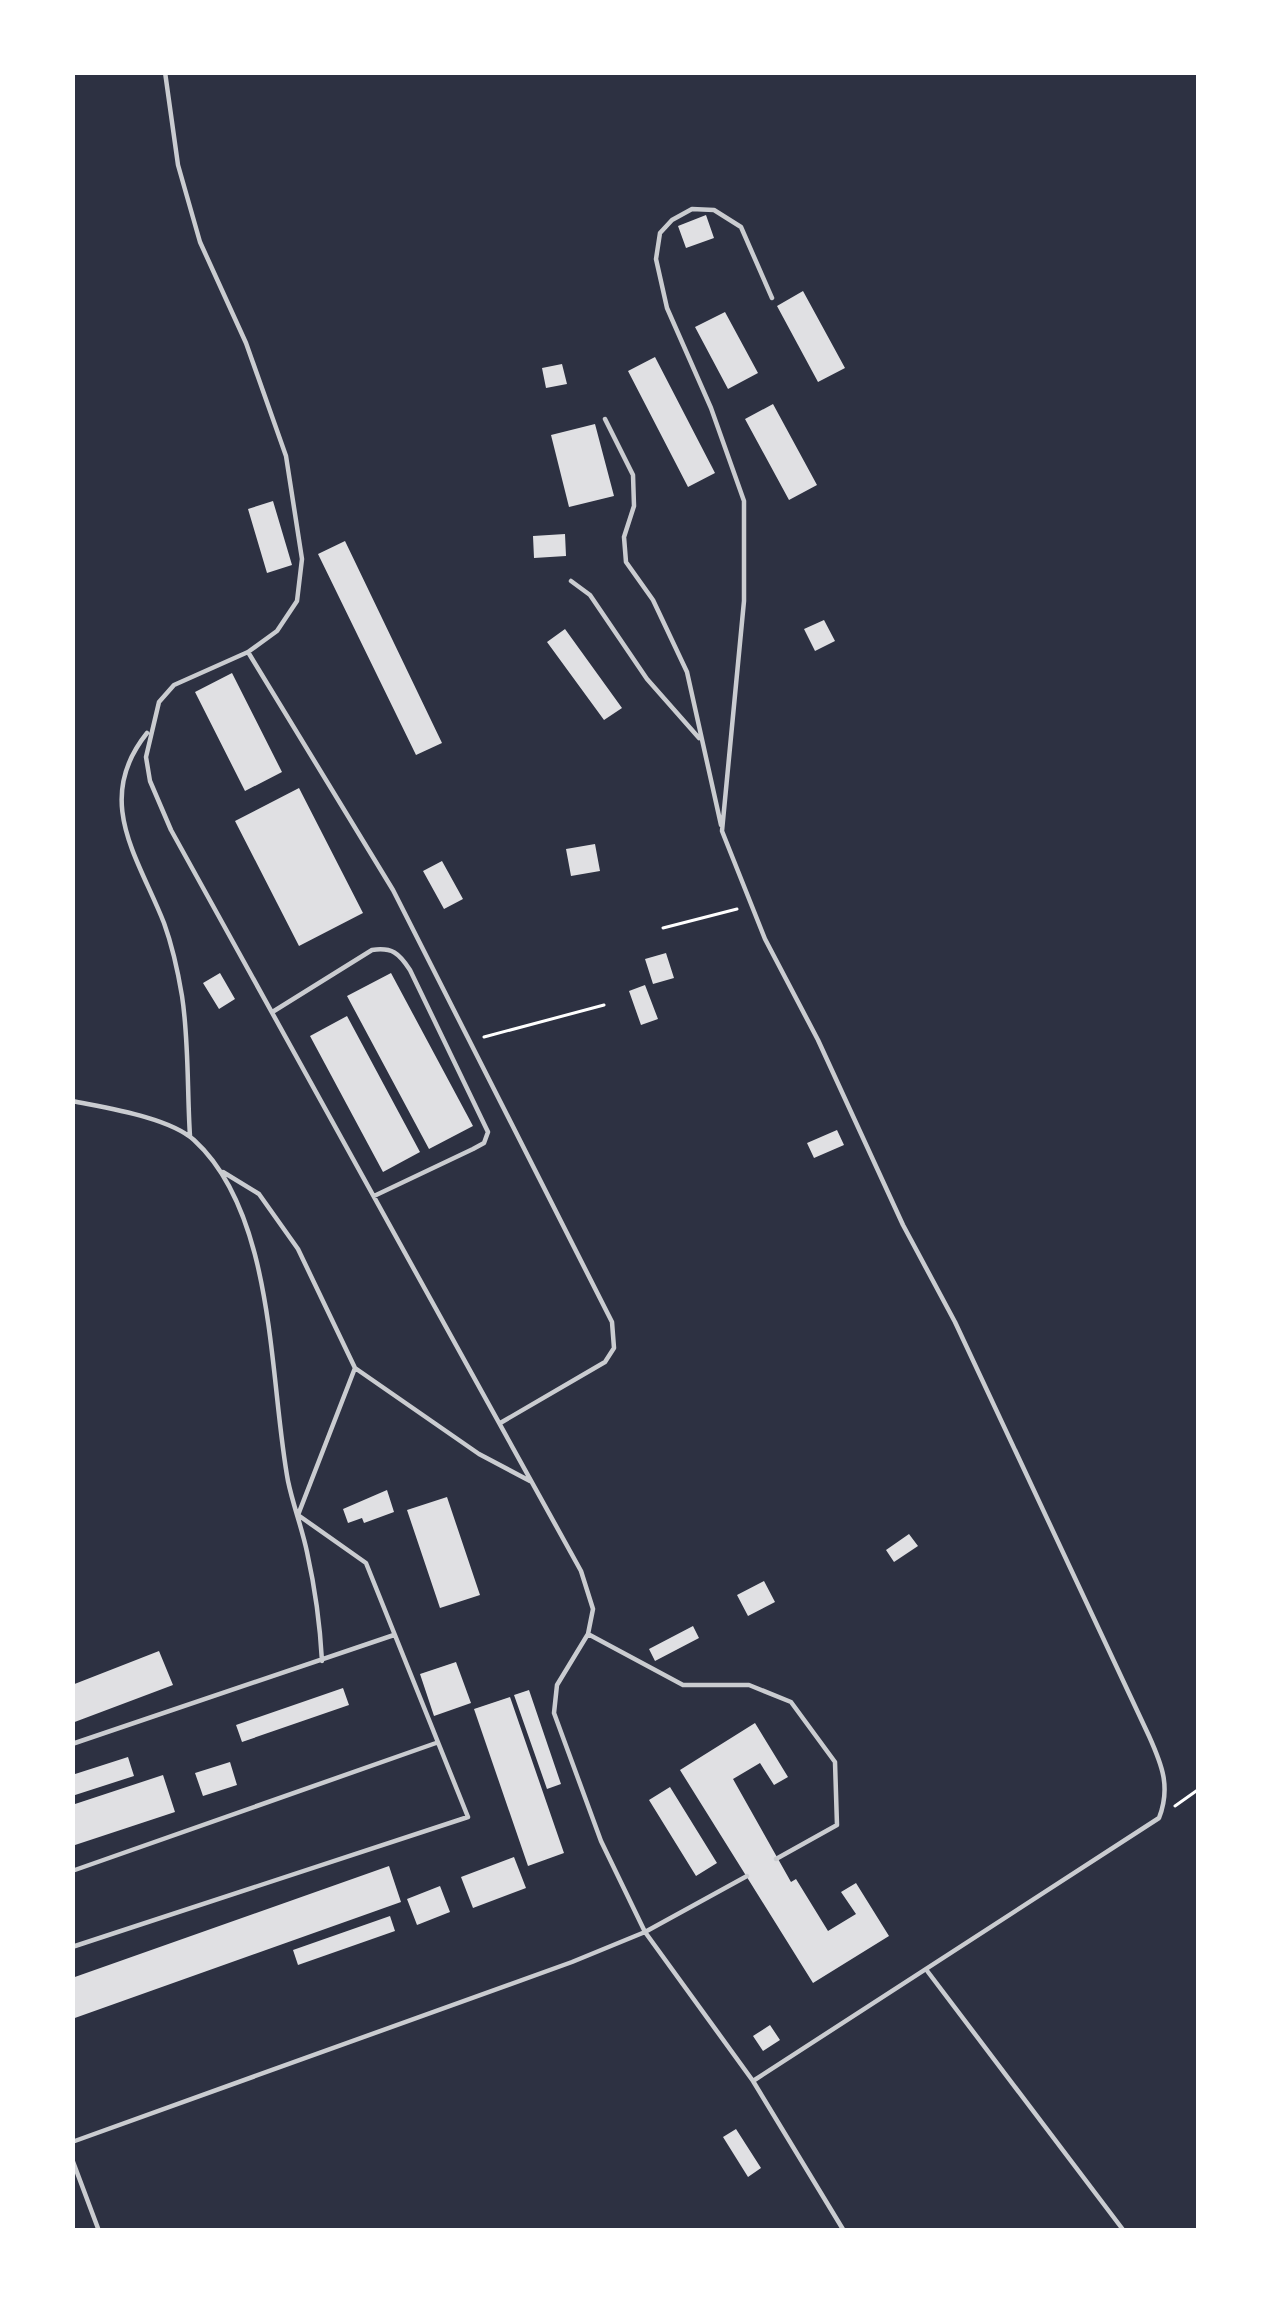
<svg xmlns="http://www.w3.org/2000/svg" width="1271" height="2303" font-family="'Alegreya Sans',sans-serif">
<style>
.building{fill:#e0e0e3}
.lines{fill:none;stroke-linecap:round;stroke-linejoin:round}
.path{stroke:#fff;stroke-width:3}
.service{stroke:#caccd0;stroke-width:4.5}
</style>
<rect width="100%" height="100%" fill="#2d3142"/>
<path class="building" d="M706,215L714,238L686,248L678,226Z
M803,291L845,368L818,382L777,306Z
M725,312L758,373L728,389L695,327Z
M655,357L715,473L688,487L628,371Z
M562,364L567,384L546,388L542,368Z
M773,404L817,485L789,500L745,419Z
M595,424L614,496L569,507L551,435Z
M273,501L292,565L267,573L248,509Z
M565,534L566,556L534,558L533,536Z
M345,541L442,743L416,755L318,554Z
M824,620L835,641L815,651L804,629Z
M565,629L622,708L604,720L547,642Z
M232,673L282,772L245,791L195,692Z
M299,788L363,913L299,946L235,821Z
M595,844L600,871L571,876L566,849Z
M442,861L463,899L444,909L423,871Z
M666,953L674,978L653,984L645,959Z
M220,973L235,999L219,1009L203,983Z
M391,973L473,1126L429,1149L347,996Z
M645,985L658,1019L641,1025L629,991Z
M347,1016L420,1152L383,1172L310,1036Z
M837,1130L844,1145L814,1158L807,1143Z
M387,1490L394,1512L364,1523L362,1518L348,1523L343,1509Z
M447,1497L480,1595L440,1608L407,1510Z
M909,1534L918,1546L894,1562L886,1550Z
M764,1581L775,1602L748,1616L737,1595Z
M693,1626L699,1638L655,1661L649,1649Z
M159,1651L173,1685L72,1723V1685Z
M456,1662L471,1703L434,1716L420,1674Z
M343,1688L349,1705L242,1742L236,1725Z
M529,1690L561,1784L547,1789L514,1695Z
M510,1697L564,1853L528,1866L474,1709Z
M755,1723L788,1777L774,1785L760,1763L733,1779L791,1882L796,1879L828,1931L856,1914L841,1892L856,1883L889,1936L813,1983L680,1770Z
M128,1757L134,1776L72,1796V1775Z
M230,1762L237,1785L203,1796L195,1773Z
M163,1775L175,1812L72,1846V1805Z
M670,1787L717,1863L696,1876L649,1800Z
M514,1857L526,1888L473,1908L461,1877Z
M389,1866L401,1902L72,2019V1978Z
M440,1886L450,1912L417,1925L407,1899Z
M390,1916L395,1931L298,1965L293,1950Z
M770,2025L780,2040L763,2051L753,2036Z
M736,2129L761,2168L748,2177L723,2137Z"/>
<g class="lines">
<path class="path" d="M663,928L737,909
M484,1037L604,1005
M1175,1806L1199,1789"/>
<path class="service" d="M165,72L178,165L200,242L246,343L286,456L302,559L297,601L277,631L248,652L174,685L159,702L146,757L150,781L171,830L581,1571L593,1609L588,1634L557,1685L554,1713L601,1841L645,1932L753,2081L844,2231
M605,419L633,475L634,506L624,537L626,562L653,600L687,672L721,825
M571,581L590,595L647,679L699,738
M248,652L393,890L612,1322L614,1348L605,1362L502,1422
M147,733C93,800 138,857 164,923C172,945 178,972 182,996C189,1041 187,1090 190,1136
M274,1011L372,950C392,947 399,953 410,970L488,1132L484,1143L473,1149L374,1196
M72,1101C106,1108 168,1117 194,1140C276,1215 269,1379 288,1481C293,1505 302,1528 307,1552C315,1588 320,1624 322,1661
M223,1172L259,1194L298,1249L355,1368L479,1454L530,1481
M588,1634L683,1685H749L791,1702L835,1762L837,1825L776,1859
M72,1744L394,1635
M72,1871L436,1743
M72,1947L468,1817L366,1563L298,1515L355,1368
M928,1972L1124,2231
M753,2081L1159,1818C1171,1787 1162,1765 1149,1736L955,1322L903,1225L818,1040L765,939L722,831L744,601V501L711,408L667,308L656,259L660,233L672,220L692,209L714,210L741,227L772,298
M72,2142L572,1962L645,1932L747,1876
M72,2159L99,2231"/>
</g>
<rect width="1271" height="2303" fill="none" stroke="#ffffff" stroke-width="150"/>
</svg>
